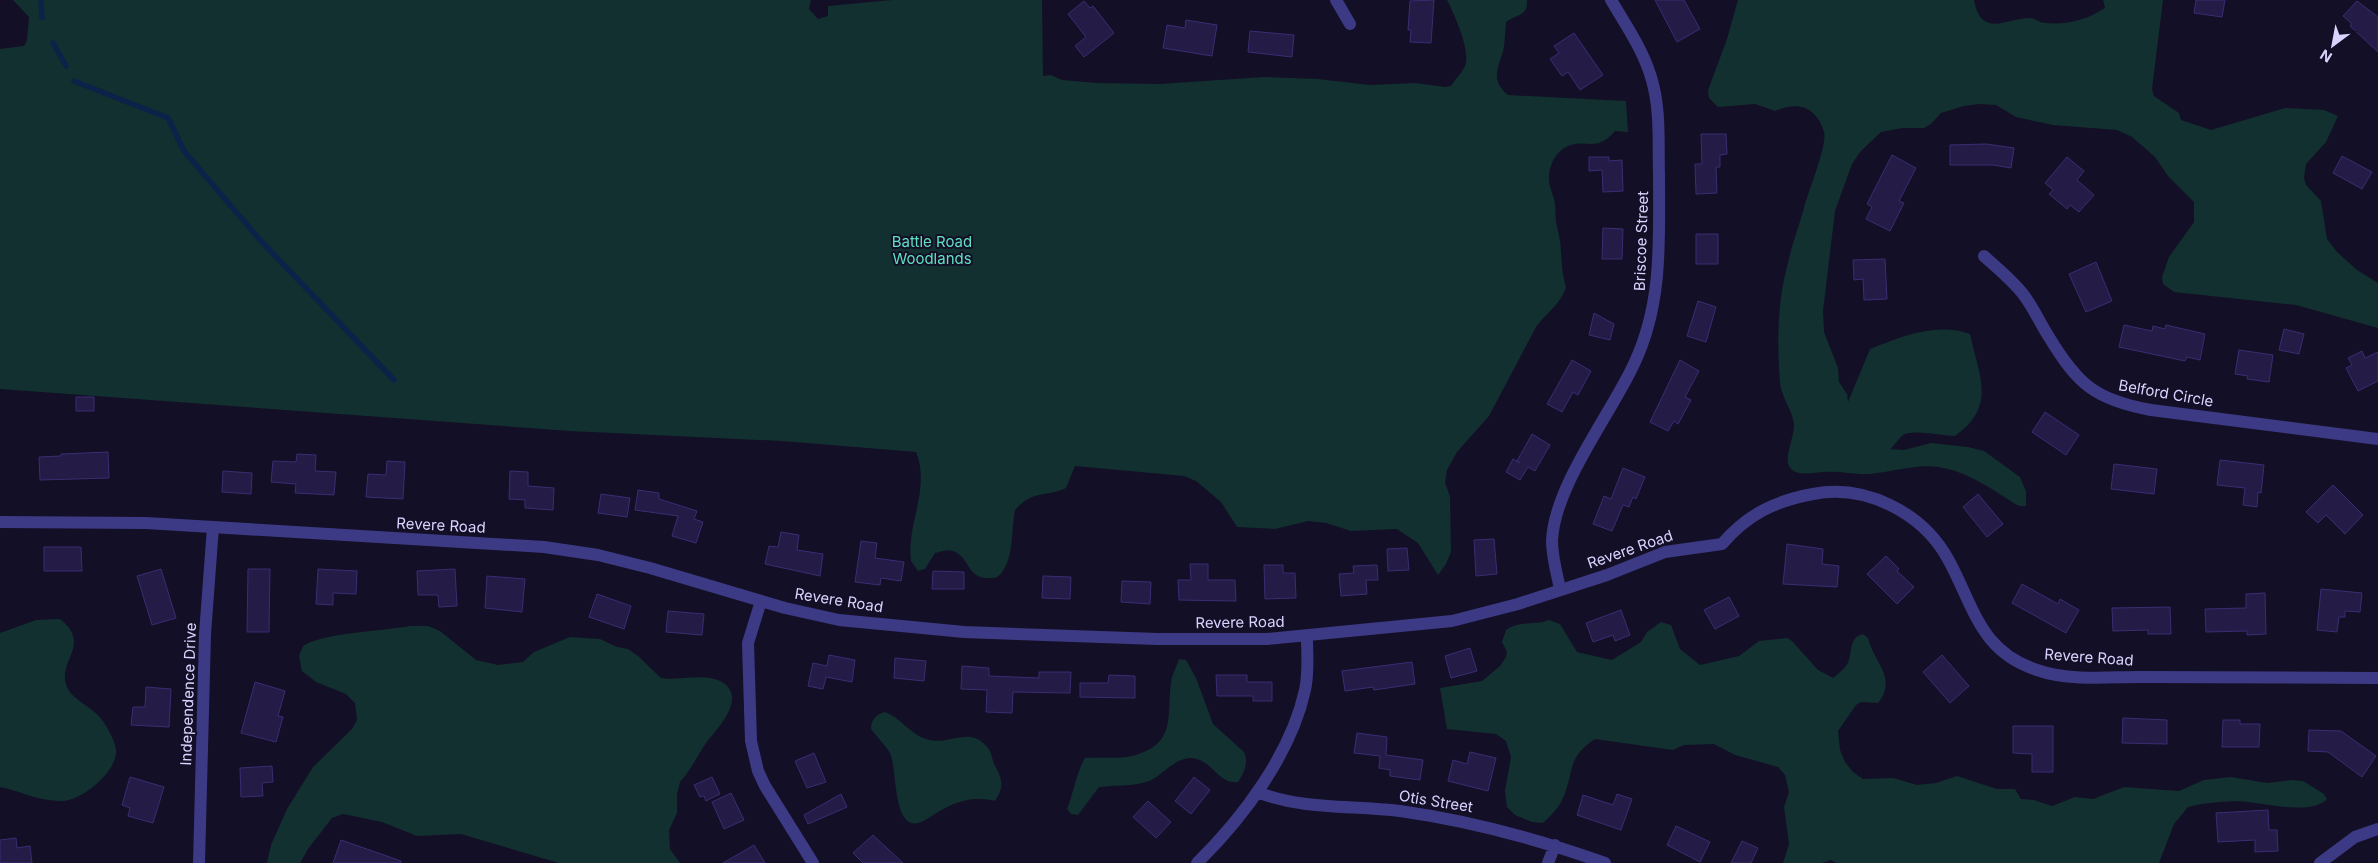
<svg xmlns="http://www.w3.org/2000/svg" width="2378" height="863" font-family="Inter,sans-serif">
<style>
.green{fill:#12302f}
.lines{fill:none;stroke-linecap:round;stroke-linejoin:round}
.stream{stroke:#0c2248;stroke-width:5.5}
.building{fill:#241b47;stroke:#3b2d73}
.minor{stroke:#3d3a85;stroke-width:12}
.labels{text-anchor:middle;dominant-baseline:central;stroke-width:4;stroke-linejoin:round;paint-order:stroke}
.park-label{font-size:15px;fill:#5fe0c0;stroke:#130f26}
.street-label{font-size:15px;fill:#d9d4ff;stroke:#130f26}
</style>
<rect width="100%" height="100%" fill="#130f26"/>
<path class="green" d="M13,0H811L809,9L818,19L828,16V6L892,0H1042L1043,76L1051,75L1062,80L1096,83L1160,84L1264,77L1318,79L1370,85L1415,83L1445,87L1451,86C1455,79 1462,73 1465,66C1471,50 1454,14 1447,0H1527C1528,17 1516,14 1506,22C1505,31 1505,39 1504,47C1500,67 1488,78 1508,95L1626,101L1628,132L1615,131C1596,154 1585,137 1566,147C1555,153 1550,164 1549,176C1548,184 1552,191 1554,199C1556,206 1555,214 1556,222C1557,228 1559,234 1560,241C1562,256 1561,271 1566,287C1561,304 1546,313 1536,327L1489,416L1457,452L1447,470L1445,483L1450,496L1451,552L1446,564L1438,575L1418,543L1397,529L1351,531L1326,523L1308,521L1275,529L1237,527L1221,502L1196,481L1184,476L1075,466L1066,488C1044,498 1034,489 1015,510C1012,525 1013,550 1007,563C1004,570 1000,578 992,578C966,580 972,559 953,551C948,549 940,552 935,553L925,569L918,571L911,561C906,525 931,489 916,452L782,441L570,431L0,389V49L24,46L27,40L29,17Z
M1738,0H1974C1981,39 2007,18 2030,18C2035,18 2040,23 2045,23C2068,25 2086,20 2105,8L2103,0H2163L2152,89L2154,96L2179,113L2181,120L2211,130L2285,108L2324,110L2338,116L2326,142L2306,164L2304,178L2306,185L2321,201L2327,239L2337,252L2357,270L2378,283V328L2296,305L2174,292L2163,284L2162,277L2169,257L2194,222V202L2168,176L2155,157L2132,137L2117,130L2053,125L2016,117L1996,105L1979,104L1964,106L1941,113L1931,124L1924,128H1902L1881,132L1860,152L1852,164L1835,211L1823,311L1824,332L1838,368L1839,382L1847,394L1848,402L1870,349C1901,337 1936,322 1970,334C1979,376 1997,406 1955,436C1942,436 1913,429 1903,435C1898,439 1895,445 1890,449L1904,450L1931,443L1968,447L1984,451L2020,477L2026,491V506H2019C1994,491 1968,471 1938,467C1915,464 1893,472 1870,474C1855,475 1840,471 1825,472C1814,472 1792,479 1788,463C1786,454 1794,436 1794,425C1793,411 1782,399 1780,383C1777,343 1777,302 1788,263C1792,244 1799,226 1804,208C1808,192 1828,144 1824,132C1816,106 1798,101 1775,111L1755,104L1718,107L1709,98L1708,90L1727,39Z
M60,619C93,645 56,661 67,687C73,701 95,708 103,721C108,729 114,739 116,749C119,770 83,800 63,801C37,801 24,792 0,787V633L36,620Z
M1549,620L1560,624L1577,652L1612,660L1641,642L1647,632L1661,622L1671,625L1680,649L1700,665L1739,656L1759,641L1787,638L1792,641L1818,670L1833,678C1839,673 1847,667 1849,660C1852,649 1850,637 1863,634L1868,638C1874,663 1898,678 1878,703L1861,702L1856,705L1838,731L1840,750L1845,762L1853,772L1863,779L1893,778L1917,785L1936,783L1957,776L1997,789H2015L2021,799L2034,800L2052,806L2075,797L2093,799L2124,787L2179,791L2204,780L2231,777L2267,783L2291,780L2303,781L2324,794L2327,799C2311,817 2257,801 2235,801C2220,802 2202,803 2188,807L2174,824L2159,863H1837L1831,860L1822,863H1783L1789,844L1784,807L1789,792L1785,775L1778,767L1735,755L1714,744L1684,745L1673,750L1595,739C1566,758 1575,771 1563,798C1559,808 1551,815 1543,823L1532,822L1515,815L1507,807L1505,791L1511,757L1506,741L1496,734L1447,729L1440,688L1482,681L1500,666L1506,657L1507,652L1502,642L1506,630C1520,620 1534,626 1549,620Z
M410,626H428L440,631L476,660L498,665L523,662L534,652L570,637L600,639L617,647L628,649L638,656L661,678C679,681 705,672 722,682C748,698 717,729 706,743C697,756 691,770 680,782L677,794V813L669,830L670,849L680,863H559L461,834L417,836L382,822L343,814L332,818L308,849L300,863H267L271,845L287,809L313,767L352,729L357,720L355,703L346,694L316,682L302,671L299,656L303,646C322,633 384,631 410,626Z
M1179,659L1186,660L1196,678L1213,724L1244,752C1249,763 1244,773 1238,782C1218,785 1211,757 1189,758C1175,759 1164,773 1153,779C1139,787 1115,785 1099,787L1078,815L1071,814L1067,809C1074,792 1076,773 1085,758C1100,757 1118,759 1132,756C1180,744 1165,712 1172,677C1174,671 1177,665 1179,659Z
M885,712C901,718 910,734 926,739C949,747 969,724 988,748C992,753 992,760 995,766C1003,780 1004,787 995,801C968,795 950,804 927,819C891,842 898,769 890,753C885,745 877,737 871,729C871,720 876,714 885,712Z"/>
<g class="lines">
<path class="stream" d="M41,0L42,17
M53,43L66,66
M74,81L168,118L184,151L260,240L394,380"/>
</g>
<path class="building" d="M1434,0L1431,43L1410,42L1411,30H1408L1410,1Z
M1655,0H1684L1700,29L1677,42Z
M2196,0H2225L2222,17L2194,13Z
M1084,1L1090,8L1093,6L1114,33L1084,57L1075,46L1086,37L1068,14Z
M2357,1L2378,17V52L2350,26L2352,24L2343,16Z
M1186,20L1217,25L1212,56L1163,48L1167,25L1185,28Z
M1250,31L1294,35L1292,57L1248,52Z
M1574,33L1603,75L1580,90L1568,72L1562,76L1550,59L1559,53L1554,46Z
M1701,134H1726L1727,154L1720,155V167H1716L1717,193L1696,194L1695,164H1702Z
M1986,144L2014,148L2011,168L1993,165H1950V145Z
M1892,155L1916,168L1899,201L1904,203L1890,231L1866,219L1872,207L1867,204Z
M2342,156L2372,172L2362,189L2333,173Z
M1589,157H1609V161L1622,160L1623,191L1603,192L1602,170L1589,171Z
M2067,157L2084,171L2077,180L2094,195L2079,212L2070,205L2067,209L2049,194L2053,190L2045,183Z
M1603,228L1623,229L1622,259H1602Z
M1696,234H1718V264H1696Z
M1885,259L1887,299L1864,300L1863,279L1854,280L1853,260Z
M2096,262L2112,301L2086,312L2069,274Z
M1698,301L1716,307L1706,342L1687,336Z
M1594,313L1614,324L1610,340L1589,335Z
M2124,325L2152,331L2153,326L2165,329L2166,325L2205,334L2200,360L2187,357L2185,361L2119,347Z
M2284,329L2304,334L2299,354L2279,350Z
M2239,350L2273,355L2269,382L2247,379L2248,376L2235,374Z
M2362,351L2365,358L2378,352V381L2358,391L2346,368L2352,365L2348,358Z
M1572,360L1591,371L1578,395L1573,392L1562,412L1547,404Z
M1680,360L1699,371L1685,397L1691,400L1678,424L1674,421L1668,431L1650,422Z
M76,397H94V411H76Z
M2045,412L2079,435L2066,455L2032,432Z
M1532,434L1550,445L1535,471L1528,467L1520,480L1506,472L1513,459L1520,463L1517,461Z
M108,452L109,478L40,480L39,457L61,456V454Z
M297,454L316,455L315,471L336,472L334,495L295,493L296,484L271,482L273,461L296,462Z
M2220,460L2264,465L2261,493L2258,492L2257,507L2243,505L2245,488L2217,485Z
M387,461L405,462L403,499L366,497L368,474L386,475Z
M2114,464L2157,469L2154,494L2111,489Z
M1623,468L1645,477L1636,499L1633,497L1629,507L1623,505L1612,531L1593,524L1604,496L1611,499Z
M223,471L252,473L251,494L222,492Z
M510,471L528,472V486L554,488L553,510L525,508V500L509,499Z
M2333,485L2363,515L2345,534L2326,515L2318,523L2306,512Z
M638,490L659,493V499L697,511L694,519L703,522L696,543L672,536L678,516L635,510Z
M601,494L630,498L627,517L598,513Z
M1978,494L2003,524L1987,537L1963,507Z
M781,532L799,535L797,550L823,554L820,576L765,564L769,546L778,547Z
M1494,539L1497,574L1476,576L1474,540Z
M861,541L877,543L875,558L904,562L901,581L881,578L880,585L855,582Z
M1787,544L1823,549L1822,564L1839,566L1837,587L1783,584Z
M44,547H81L82,571H44Z
M1407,548L1409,570L1388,571L1387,549Z
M1886,556L1899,569L1897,571L1914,587L1897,604L1867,574Z
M1190,564H1208V580H1235L1236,601L1179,600L1178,580H1191Z
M1264,565H1283V573H1295L1296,598L1265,599Z
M1377,565L1378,580H1366L1367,594L1341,596L1339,574L1354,573L1353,566Z
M161,569L176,618L152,625L137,576Z
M248,569H270L269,632H247Z
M318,569L357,571L356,594L333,593V605L316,604Z
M455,569L457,606L439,607L438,595H418L417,571Z
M933,571L964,572V589H932Z
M487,576L525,579L522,612L485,608Z
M1043,576L1071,577L1070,599L1042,598Z
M1122,581L1151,582L1150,604L1121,602Z
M2022,584L2058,604L2060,599L2079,610L2066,633L2012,603Z
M2321,589L2362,593L2360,612L2345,611V617H2339L2337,632L2317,630Z
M2265,593L2266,634L2247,635V631L2206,632L2205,609L2246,608V594Z
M597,594L631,606L624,629L589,617Z
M1729,597L1739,616L1715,629L1704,610Z
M2170,607L2171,634H2148V630L2113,631L2112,608Z
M1621,610L1630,635L1615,641L1613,635L1593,642L1586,623Z
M668,611L704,614L702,635L666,632Z
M1470,648L1477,671L1451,678L1445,656Z
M829,655L855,660L852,682L826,677L823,689L808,686L813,663L827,666Z
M1942,655L1969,686L1950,703L1923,672Z
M895,658L926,661L924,681L894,678Z
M1412,662L1415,684L1374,690L1373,687L1345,691L1342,671Z
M962,666L989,668V676L1039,678V672H1071L1070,693L1013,692L1012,713L986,712L987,690L961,689Z
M1109,675L1135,676V698L1080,697V683H1108Z
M1216,675H1247V682H1272V701H1253V696H1217Z
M255,682L285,691L278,716L283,717L276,742L241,733Z
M146,687L171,689L169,727L131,725L133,707H145Z
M2123,718L2167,720V744L2122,743Z
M2223,720H2240V724H2260L2259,747H2222Z
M2013,726H2053V772H2032V754L2013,753Z
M2309,730L2341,731L2376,756L2362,777L2328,752L2308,751Z
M1357,733L1387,737L1386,755L1423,760L1420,780L1390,776V770L1379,768L1380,756L1354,753Z
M1470,752L1496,758L1488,791L1448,781L1453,760L1467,764Z
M814,753L826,782L807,788L795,761Z
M272,766L273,782L262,783L263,796L241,797L240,768Z
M130,777L164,787L153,823L128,816L130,808L122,805Z
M712,777L720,794L706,801L704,796L700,797L694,785Z
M1194,777L1210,790L1191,814L1175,801Z
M731,793L744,820L724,829L712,802Z
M841,794L847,807L808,824L804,815Z
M1617,794L1632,799L1621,830L1577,815L1583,795L1613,805Z
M1148,801L1171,822L1156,838L1133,817Z
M2268,810L2269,830H2277L2278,851L2255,852V840L2218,842L2216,813Z
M1676,826L1710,842L1700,862L1667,845Z
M873,835L903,863H863L853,853Z
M16,838L17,848L30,846L32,863H0V840Z
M341,840L401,861V863H333Z
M1742,841L1758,848L1751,863H1731Z
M754,845L765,863H723Z"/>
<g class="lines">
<path class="minor" d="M1336,0L1350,24
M1984,256C1997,268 2012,280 2023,294C2033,307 2040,323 2049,337C2078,385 2096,400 2151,410L2378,439
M0,522L146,523L544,547L598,555L650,568L785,608L839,620L964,632L1157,639H1267L1452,621L1518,604L1607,575L1665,552L1722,544C1747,515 1774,501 1813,494C1865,484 1922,512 1948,559C1974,606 1979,651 2037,670C2068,681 2106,677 2139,677C2218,678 2298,678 2378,678
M1560,589C1557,574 1552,557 1552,541C1554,486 1611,414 1634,364C1663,303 1659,240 1659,175C1658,142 1661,109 1651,77C1643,50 1626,25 1611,0
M761,601L748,643L751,741L758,771L765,786L813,863
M1257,792C1303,810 1351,805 1400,811C1471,821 1538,839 1605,863
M199,863L205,634L213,527
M1197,863C1243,818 1291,754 1305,690C1309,673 1307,654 1307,636
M1548,863L1555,845
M2320,863L2355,837L2378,829"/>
</g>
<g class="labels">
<g class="park-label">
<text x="932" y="241">Battle Road<tspan x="932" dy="17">Woodlands</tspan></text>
</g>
<g class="street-label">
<text transform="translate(1641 241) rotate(-88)">Briscoe Street</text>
<text transform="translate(2166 393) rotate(10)">Belford Circle</text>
<text transform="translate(441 525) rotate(3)">Revere Road</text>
<text transform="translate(1630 549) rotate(-19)">Revere Road</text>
<text transform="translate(839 600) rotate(9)">Revere Road</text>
<text transform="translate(1240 622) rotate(-1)">Revere Road</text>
<text transform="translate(2089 657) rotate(4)">Revere Road</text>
<text transform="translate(188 694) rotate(-88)">Independence Drive</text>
<text transform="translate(1436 801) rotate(9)">Otis Street</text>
</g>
</g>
<g transform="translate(2333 45) rotate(212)" stroke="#130f26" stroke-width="4" paint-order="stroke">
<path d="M0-4L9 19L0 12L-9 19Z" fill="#d9d4ff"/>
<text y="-8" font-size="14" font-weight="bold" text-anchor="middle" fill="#d9d4ff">N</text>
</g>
</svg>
